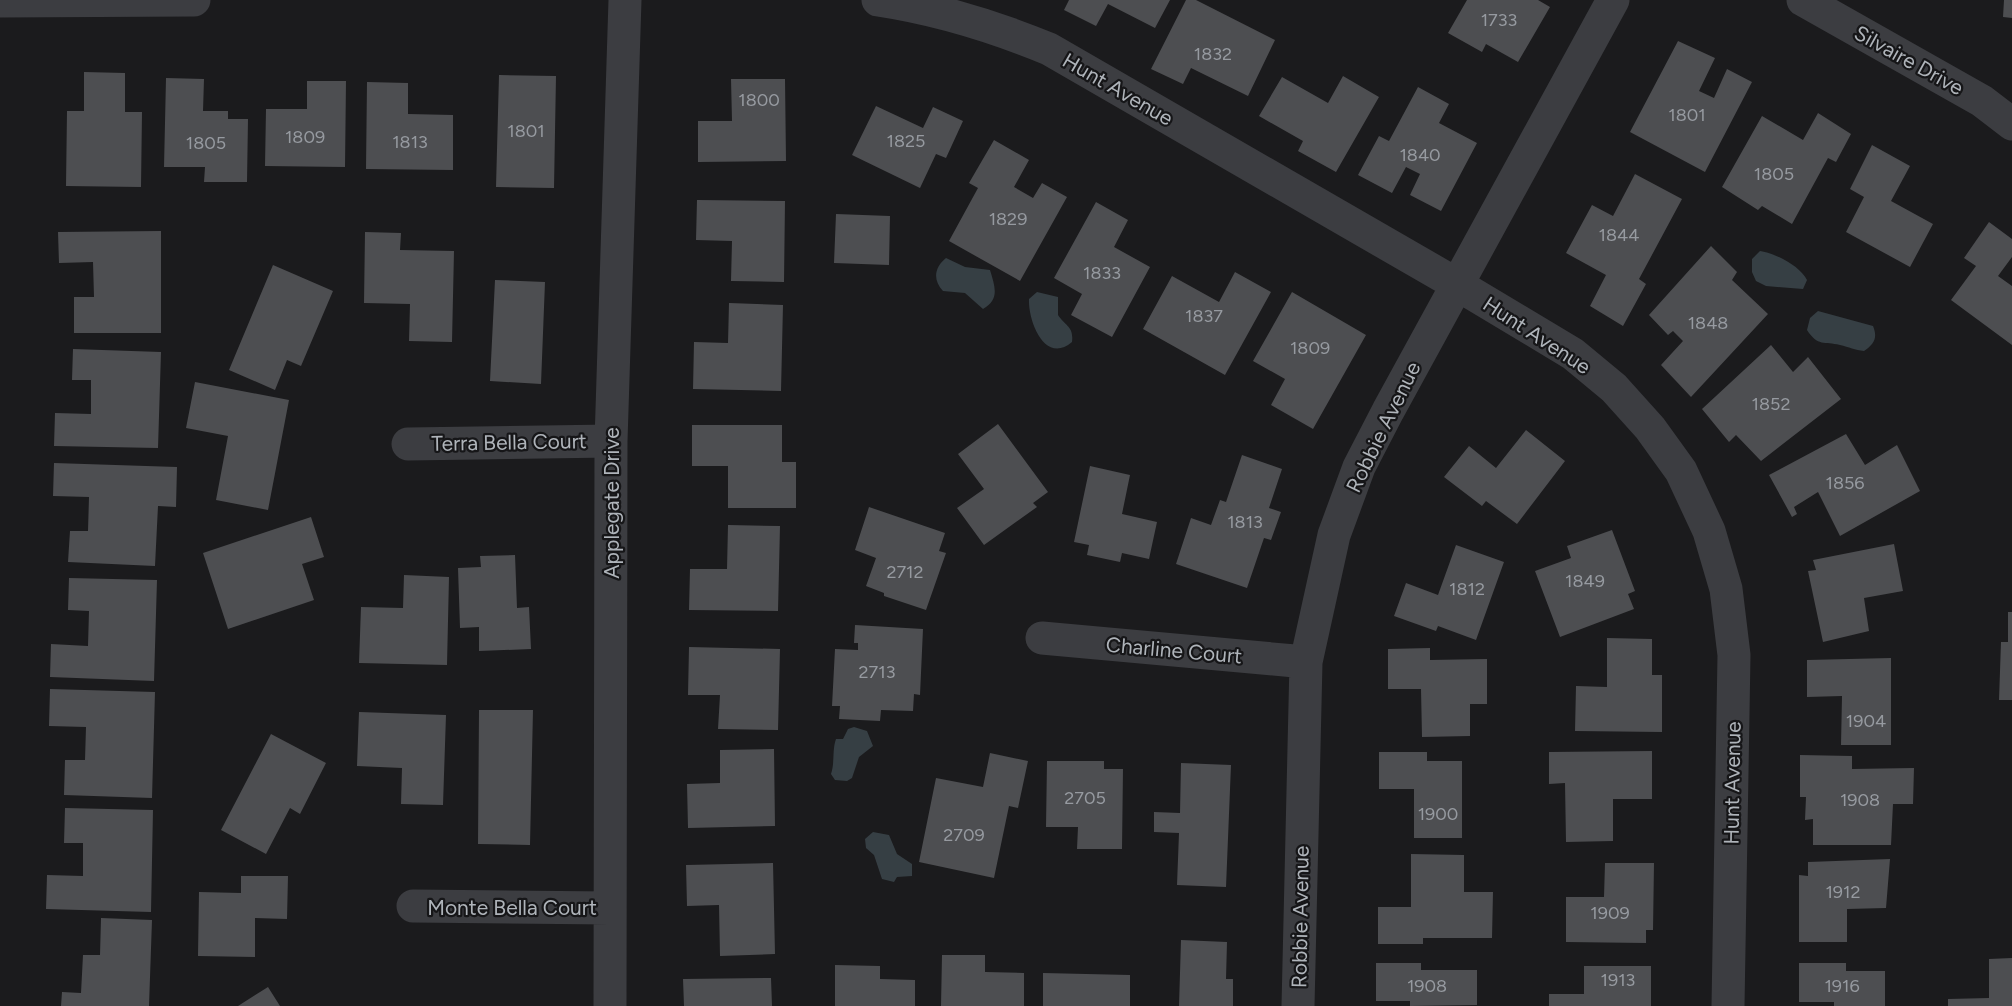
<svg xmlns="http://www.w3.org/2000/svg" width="2012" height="1006" font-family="Figtree,sans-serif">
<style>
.water{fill:#363f44}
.building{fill:#4d4e51}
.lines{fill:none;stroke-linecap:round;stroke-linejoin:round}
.street{stroke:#3c3d41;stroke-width:33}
.labels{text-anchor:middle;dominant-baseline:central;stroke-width:4.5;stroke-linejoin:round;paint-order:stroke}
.number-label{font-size:18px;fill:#969aa0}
.street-label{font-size:21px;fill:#afb4ba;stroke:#161618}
</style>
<rect width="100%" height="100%" fill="#1b1b1d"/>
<path class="water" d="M1760,251C1775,253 1800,266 1807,280L1803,289L1766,286L1756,281L1752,272V259Z
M946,258L965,267L990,270C995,287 1000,299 983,309L965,293L943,291C932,279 935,267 946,258Z
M1037,292L1058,297V315C1065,326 1074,326 1072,342C1045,365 1028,321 1029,299Z
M1818,311L1873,326C1878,338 1874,344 1864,351C1855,350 1849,347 1840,345C1824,341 1818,347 1807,330L1810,318Z
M854,727L867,731L873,746L859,757L852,778L847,781L835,780L831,774C835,762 832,750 836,739H843L848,729Z
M873,832L889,835L897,854L912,864V876L897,877L894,882L882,879L874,855L866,848L865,839Z"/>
<path class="building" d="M1069,0H1170L1155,28L1108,4L1096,26L1064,10Z
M1186,0H1196L1275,40L1248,96L1191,68L1183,84L1151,69Z
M1467,0H1538L1550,7L1518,62L1486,44L1482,52L1448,33Z
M2004,0H2012V18L2003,17Z
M1678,41L1715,58L1699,91L1714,98L1727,69L1752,82L1705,172L1630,132Z
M84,72L125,73V112H142L141,187L66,186L67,111H84Z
M499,75L556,76L554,188L496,187Z
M1343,76L1379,97L1336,172L1298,151L1303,141L1259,116L1282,77L1328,103Z
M166,78L204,79L203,111H228V119H248L247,182H204L205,167H164Z
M731,79H785L786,161L698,162V121H732Z
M307,81H346L345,167L265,166L266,109H307Z
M367,82L408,83V114L453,115V170L366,169Z
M1418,87L1449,104L1439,123L1477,143L1441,211L1410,195L1420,174L1406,167L1392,193L1358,175L1379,136L1389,141Z
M876,106L923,128L933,107L963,121L946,158L936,154L920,188L852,155Z
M1818,113L1851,134L1836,162L1828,158L1792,224L1762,206L1758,210L1722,187L1762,116L1803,140Z
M994,140L1029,160L1014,187L1033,198L1042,183L1067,197L1020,281L949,241L978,188L969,183Z
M1872,145L1910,166L1891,201L1933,224L1910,267L1846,232L1864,197L1850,189Z
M1635,174L1682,199L1639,279L1646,284L1623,326L1590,306L1606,275L1566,253L1592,205L1613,216Z
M697,200L785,201L784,282L731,281L732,241L696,240Z
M1096,202L1128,220L1114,247L1150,267L1112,337L1071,315L1082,294L1054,278Z
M836,214L890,216L889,265L834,263Z
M1989,222L2012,239V257L1998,276L2012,286V345L1951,300L1976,266L1964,258Z
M161,231V333H74V297H94L93,262L59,263L58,232Z
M365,232L401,233L400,250L454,251L452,342L409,341L410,304L364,303Z
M1711,246L1737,272L1732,280L1768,314L1691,397L1661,365L1683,341L1673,331L1668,335L1649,315Z
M273,265L333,291L301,366L287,360L275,390L229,370Z
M1235,272L1271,292L1225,375L1143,329L1172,276L1219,302Z
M495,280L545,282L541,384L490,381Z
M1292,292L1366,335L1313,429L1271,405L1285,379L1253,361Z
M729,303L783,305L781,391L693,389L694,342L728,343Z
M1771,345L1793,372L1808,357L1841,399L1761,461L1736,435L1729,442L1702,409Z
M73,349L161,352L158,448L54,446L55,413L91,414V380H72Z
M195,382L289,400L268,510L216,500L228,436L186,428Z
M998,424L1048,492L1033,503L1037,507L984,545L957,508L984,489L958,454Z
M692,425H782V462H796V508H728V466H692Z
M1526,430L1565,461L1517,524L1486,501L1482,506L1444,477L1469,446L1496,468Z
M1846,434L1865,465L1897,445L1920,491L1840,536L1818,492L1794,507L1797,514L1792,517L1769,475Z
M1242,455L1282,469L1269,508L1281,512L1271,540L1264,538L1247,588L1176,564L1191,518L1211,525L1220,500L1226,502Z
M54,463L177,467L176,507L158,506L155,566L68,562L70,531H88L89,497L53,496Z
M1090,466L1130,475L1122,514L1157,522L1149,559L1122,553L1120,562L1087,555L1089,545L1074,542Z
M869,507L945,533L939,551L946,553L926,610L884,596V593L866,586L876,558L855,550Z
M311,517L324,557L302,564L314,600L228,629L203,553Z
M728,525L780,526L778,611L689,610L690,569H727Z
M1612,530L1635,591L1628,594L1634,609L1560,637L1535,571L1571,558L1567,546Z
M1894,544L1903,591L1864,598L1869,631L1823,642L1808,571L1816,570L1813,560Z
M1456,545L1504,562L1476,640L1438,626L1436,631L1394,616L1406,583L1438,595Z
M515,555L517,608L529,607L531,649L479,651V627L460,628L458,568L481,567L480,556Z
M404,575L449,577L447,665L359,663L361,607L403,608Z
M69,578L157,580L154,681L50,677L51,644L88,646L89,611L68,610Z
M2008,612H2012V700H1999L2001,642H2008Z
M855,625L923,629L920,695L914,694L913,711L881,710L880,721L839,719L840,706H832L835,649L858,650V643H854Z
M1607,638L1652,639V675H1662V732L1575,731L1576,686L1607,687Z
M689,647L780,649L778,730L718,729L720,695H688Z
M1430,648V660L1487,659V704H1470V736L1422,737L1421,689H1388V649Z
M1891,658V745H1841L1842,696L1807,697V660Z
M50,689L155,692L152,798L64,795L65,760H85L86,727L49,726Z
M479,710H533L530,845L478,844Z
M359,712L446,715L443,805L401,804L402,768L357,766Z
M271,734L326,763L300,814L290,808L266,854L221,830Z
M774,749L775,826L688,828L687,784L720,783V750Z
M1652,751V799H1613V841L1566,842L1565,783L1549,784V752Z
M1379,752H1427V761H1462V838H1414V789H1379Z
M990,753L1028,761L1018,808L1009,806L994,878L919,862L936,778L983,787Z
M1800,755L1852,756V769L1914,768L1913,804H1893L1891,845H1813V819L1805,820L1806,797H1800Z
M1047,761H1104V769H1123L1122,849H1077L1078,827H1046Z
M1181,763L1231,765L1226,887L1177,885L1179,833L1154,832V812L1180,813Z
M65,808L153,810L151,912L46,909L47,875L83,876V843H64Z
M1411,854L1464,855V892H1493L1492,938H1423V944H1378V907H1411Z
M1890,859L1886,908L1847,909V942H1799V875L1808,876V862Z
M773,863L775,954L720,956L719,905L687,906L686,865Z
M1605,863H1654L1653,930H1646V943L1566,942V897H1604Z
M241,876H288L287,919L255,918V957L198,956L199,892L241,893Z
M101,918L152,920L149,1006H61L62,992L81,993L83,955H100Z
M1181,940L1227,942L1226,979H1233V1006H1179Z
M942,955H985V972L1024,973V1006H941Z
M2012,958V1006H1948V999L1989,998V959Z
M1376,963H1421V970H1477V1005L1410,1006V1001H1376Z
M1799,963H1846V971H1885V1006H1834V1002H1799Z
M835,965L880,966V979L915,980V1006H835Z
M1584,966H1651V1006H1549V994H1584Z
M1043,973L1130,975V1006H1043Z
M771,978L772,1006H684L683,979Z
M268,987L280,1006H238Z"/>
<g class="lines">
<path class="street" d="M878,0C938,9 993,26 1049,49L1458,285L1573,354L1614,388L1650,428L1681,471L1709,531L1726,589L1734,655L1728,1006
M1803,0L1982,101L2012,124
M0,1L194,0
M408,444L611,441
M1042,638L1306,662
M413,906L610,908
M610,1006L611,441L625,0
M1298,1006L1306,662L1334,535L1359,467L1388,411L1613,0"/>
</g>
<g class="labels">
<g class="number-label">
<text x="1499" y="20">1733</text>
<text x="1213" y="54">1832</text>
<text x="759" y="100">1800</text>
<text x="1687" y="115">1801</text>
<text x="526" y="131">1801</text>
<text x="305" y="137">1809</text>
<text x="906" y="141">1825</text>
<text x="410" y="142">1813</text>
<text x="206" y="143">1805</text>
<text x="1420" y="155">1840</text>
<text x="1774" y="174">1805</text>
<text x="1008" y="219">1829</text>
<text x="1619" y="235">1844</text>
<text x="1102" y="273">1833</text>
<text x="1204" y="316">1837</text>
<text x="1708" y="323">1848</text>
<text x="1310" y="348">1809</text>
<text x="1771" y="404">1852</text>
<text x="1845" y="483">1856</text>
<text x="1245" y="522">1813</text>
<text x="905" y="572">2712</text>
<text x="1585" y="581">1849</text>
<text x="1467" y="589">1812</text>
<text x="877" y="672">2713</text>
<text x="1866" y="721">1904</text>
<text x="1085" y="798">2705</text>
<text x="1860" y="800">1908</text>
<text x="1438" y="814">1900</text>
<text x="964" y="835">2709</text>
<text x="1843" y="892">1912</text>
<text x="1610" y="913">1909</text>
<text x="1618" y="980">1913</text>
<text x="1427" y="986">1908</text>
<text x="1842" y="986">1916</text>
</g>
<g class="street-label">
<text transform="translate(1909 60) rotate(29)">Silvaire Drive</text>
<text transform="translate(1118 89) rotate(30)">Hunt Avenue</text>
<text transform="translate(1537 335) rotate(33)">Hunt Avenue</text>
<text transform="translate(1383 427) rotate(-64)">Robbie Avenue</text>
<text transform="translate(509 442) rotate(-1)">Terra Bella Court</text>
<text transform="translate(611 503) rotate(-90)">Applegate Drive</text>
<text transform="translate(1174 650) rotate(5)">Charline Court</text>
<text transform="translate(1732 783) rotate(-89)">Hunt Avenue</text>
<text x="512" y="907">Monte Bella Court</text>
<text transform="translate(1300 917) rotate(-89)">Robbie Avenue</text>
</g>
</g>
</svg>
